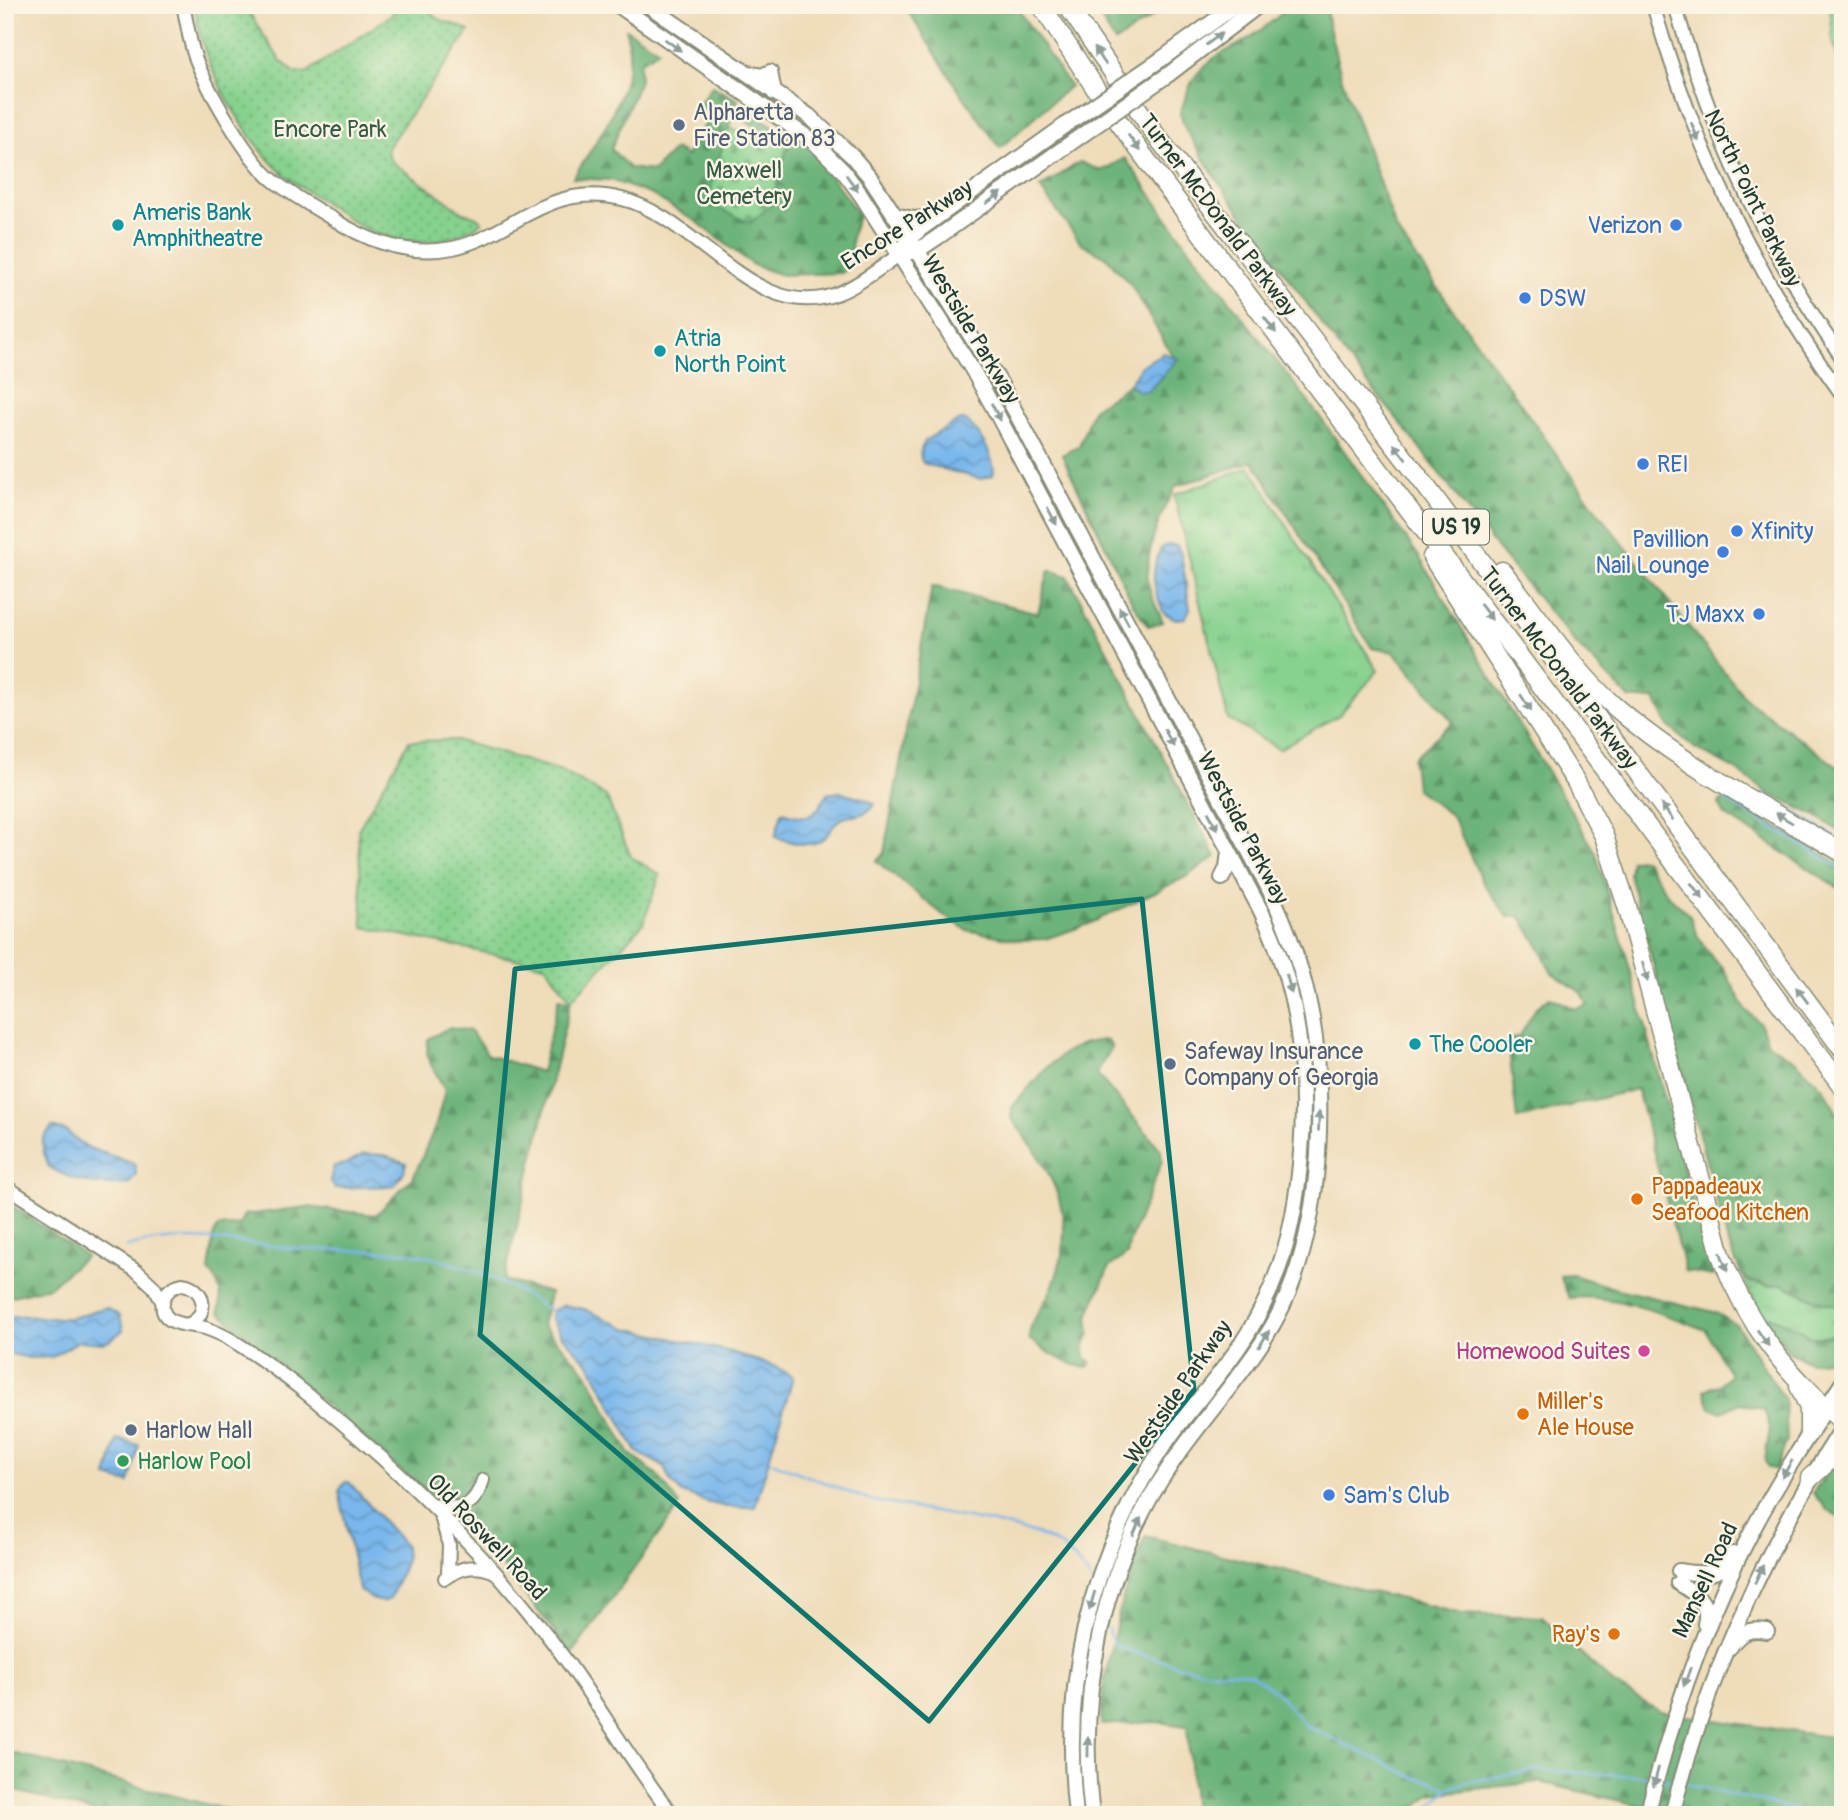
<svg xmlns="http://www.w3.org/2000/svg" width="1848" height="1820" font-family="Pangolin,sans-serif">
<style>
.grass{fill:url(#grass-tufts);stroke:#538862;stroke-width:2}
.forest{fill:url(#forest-firs);stroke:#467857;stroke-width:2}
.cemetery{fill:url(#cemetery-stones);stroke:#538862;stroke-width:2}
.park{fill:url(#park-dots);stroke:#538862;stroke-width:2}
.water{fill:url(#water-waves);stroke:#4c7a90;stroke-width:2}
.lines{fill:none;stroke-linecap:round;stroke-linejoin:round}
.stream{stroke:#79b7ec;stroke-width:2.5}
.minor-casing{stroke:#878c76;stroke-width:16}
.major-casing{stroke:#878c76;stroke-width:18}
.highway-casing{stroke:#878c76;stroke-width:21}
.minor{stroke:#fff;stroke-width:12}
.major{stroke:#fff;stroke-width:14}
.highway{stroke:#fff;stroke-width:18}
.major-bridge-casing{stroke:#878c76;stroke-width:18;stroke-linecap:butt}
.major-bridge{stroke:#fff;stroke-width:14}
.oneway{fill:#8f9e9a}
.marked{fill:none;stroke:#0f766e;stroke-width:5;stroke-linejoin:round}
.service-dot{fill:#5c6f8a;stroke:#fcf5e5;stroke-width:2.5}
.culture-dot{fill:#0f9aa8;stroke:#fcf5e5;stroke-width:2.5}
.shop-dot{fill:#3f7fe0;stroke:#fcf5e5;stroke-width:2.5}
.food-dot{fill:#e8710a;stroke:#fcf5e5;stroke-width:2.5}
.hotel-dot{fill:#d1479c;stroke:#fcf5e5;stroke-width:2.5}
.leisure-dot{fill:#2e9e5b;stroke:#fcf5e5;stroke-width:2.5}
.labels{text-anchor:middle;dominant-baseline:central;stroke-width:5;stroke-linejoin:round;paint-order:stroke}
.shield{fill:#fcf5e5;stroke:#617469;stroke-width:2}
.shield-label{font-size:21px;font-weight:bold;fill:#1f3d34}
.service-label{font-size:23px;fill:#4e5e75;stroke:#fcf5e5;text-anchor:start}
.park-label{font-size:23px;fill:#345b46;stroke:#fcf5e5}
.street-label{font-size:23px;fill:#1f3d34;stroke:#fcf5e5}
.culture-label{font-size:23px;fill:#0d838f;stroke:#fcf5e5;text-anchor:start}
.shop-label{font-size:23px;fill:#366cbe;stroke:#fcf5e5;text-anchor:start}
.food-label{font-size:23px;fill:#c56008;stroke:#fcf5e5;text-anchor:start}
.hotel-label{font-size:23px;fill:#b23c85;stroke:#fcf5e5;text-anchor:end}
.leisure-label{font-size:23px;fill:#27864d;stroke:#fcf5e5;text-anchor:start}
</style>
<defs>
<pattern id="grass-tufts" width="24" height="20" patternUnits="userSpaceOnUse" patternTransform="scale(1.75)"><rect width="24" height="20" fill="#87d28f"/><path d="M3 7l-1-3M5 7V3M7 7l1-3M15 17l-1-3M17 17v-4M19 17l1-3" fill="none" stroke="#6eac76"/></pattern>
<pattern id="forest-firs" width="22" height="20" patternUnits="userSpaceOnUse" patternTransform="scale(1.75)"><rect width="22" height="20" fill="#6db47a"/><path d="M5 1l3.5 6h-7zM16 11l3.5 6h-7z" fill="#599465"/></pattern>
<pattern id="cemetery-stones" width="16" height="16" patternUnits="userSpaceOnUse" patternTransform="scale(1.75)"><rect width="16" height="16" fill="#87d28f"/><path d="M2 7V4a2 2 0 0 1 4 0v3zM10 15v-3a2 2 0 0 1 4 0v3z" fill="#6eac76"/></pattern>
<pattern id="park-dots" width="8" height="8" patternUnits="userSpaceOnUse" patternTransform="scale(1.75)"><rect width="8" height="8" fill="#87d28f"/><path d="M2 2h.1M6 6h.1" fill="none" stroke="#6eac76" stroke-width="1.8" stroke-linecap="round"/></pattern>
<pattern id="water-waves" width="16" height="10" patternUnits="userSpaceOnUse" patternTransform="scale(1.75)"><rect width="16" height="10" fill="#79b7ec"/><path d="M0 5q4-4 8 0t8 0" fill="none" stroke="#6396c0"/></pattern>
</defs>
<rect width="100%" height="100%" fill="#fcf5e5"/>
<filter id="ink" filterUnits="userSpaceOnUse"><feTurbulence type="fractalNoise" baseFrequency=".0143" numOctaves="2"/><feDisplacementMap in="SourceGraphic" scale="14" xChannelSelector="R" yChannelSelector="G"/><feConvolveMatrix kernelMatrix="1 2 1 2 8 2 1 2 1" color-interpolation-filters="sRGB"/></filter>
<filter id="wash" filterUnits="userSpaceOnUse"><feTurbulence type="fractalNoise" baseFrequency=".00686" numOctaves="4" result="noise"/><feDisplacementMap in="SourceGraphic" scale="28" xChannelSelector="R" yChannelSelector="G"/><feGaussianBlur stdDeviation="1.57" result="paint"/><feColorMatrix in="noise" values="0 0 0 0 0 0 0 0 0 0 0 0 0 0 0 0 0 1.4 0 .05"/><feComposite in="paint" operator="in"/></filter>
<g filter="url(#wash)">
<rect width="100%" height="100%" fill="#efdcb9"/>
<path class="grass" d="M1250,467L1378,671L1339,715L1279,749L1228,719L1174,495Z
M1740,1271L1748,1281L1769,1286L1782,1284L1818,1301L1843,1307V1341L1833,1335L1812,1338L1801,1330L1769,1316L1765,1323Z"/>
<path class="forest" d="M904,5H1015L1070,86L1000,148L960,92Z
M1092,5H1169L1115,42Z
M1291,5H1326L1328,23L1341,76L1397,231L1597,511L1746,699L1843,771V834L1816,816L1770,794L1734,769L1696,749L1668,726L1655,699H1630L1577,645L1498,550L1403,426L1346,357L1217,180L1185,128L1180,113C1185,100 1189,83 1198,73C1212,57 1221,54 1238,45C1257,34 1275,20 1291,5Z
M626,29L659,50L640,62V80L611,149L629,168L653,171L675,149L686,156L709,118L697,107L712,86L738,100L712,181L771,205L788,144L785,137L775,138L742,118L746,109L812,150L859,215C850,233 850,245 853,264L842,273L782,275L753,265L697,222L652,195L611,180L573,178C596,142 626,101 629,57C630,48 627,38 626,29Z
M1125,158L1186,244L1320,417L1418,555L1595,851L1625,951L1713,1276L1685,1271L1637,1089L1517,1119L1508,1040L1520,1036L1536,1008L1550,997L1576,1009L1588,1005L1582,993L1551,972L1542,952L1521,917H1508L1483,883L1452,816L1416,789L1413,758L1453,722L1394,652L1372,648L1253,461L1176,486C1161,512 1145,550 1148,581C1149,594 1158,610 1163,622L1148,626L1133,604L1062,455L1079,446L1093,409L1172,355L1131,285L1106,257L1081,243L1040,188L1080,162L1101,171Z
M1049,570L1068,576L1216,857L1184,878L1089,924L1045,939L1018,940L967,930L946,917L876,861L884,853L932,586L1038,613Z
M1721,800L1734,802L1843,866V891L1725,815L1719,804Z
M1644,859L1668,895L1690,916L1696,933L1713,959L1722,966L1746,1010L1760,1023L1768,1043L1796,1061L1824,1089L1843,1124V1307L1818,1301L1782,1284L1769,1286L1748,1281L1740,1271L1728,1243L1629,874L1631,860Z
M559,998L571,1000L504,1280L550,1293L542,1325L587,1373L629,1453L657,1475L680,1505L572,1654L486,1545L219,1312C223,1295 220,1284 209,1271L214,1234L218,1227L239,1225L244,1215L307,1207L376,1215L414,1176L436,1125L445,1090L427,1057L428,1039L450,1027L470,1031L488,1055L541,1072Z
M1103,1040L1108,1041L1111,1046C1109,1057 1100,1063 1097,1074L1161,1150L1162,1161L1129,1243L1127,1255L1109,1267L1088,1316L1090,1333L1084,1348L1085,1358L1091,1363L1087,1368C1065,1364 1047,1352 1029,1339C1029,1322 1044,1306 1051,1290C1082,1218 1054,1174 1011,1118L1012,1107L1045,1069L1067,1051L1085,1043Z
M5,1201L86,1256L49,1287L5,1298Z
M1573,1275L1617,1289L1714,1312L1737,1325L1785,1400L1787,1440L1776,1470L1768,1467L1765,1461L1770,1428L1764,1409L1740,1403L1722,1412L1710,1408L1704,1390L1720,1385L1730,1375L1706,1330C1666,1315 1612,1293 1569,1298L1560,1276Z
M1769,1316L1801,1330L1812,1338L1833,1335L1843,1341L1842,1358L1809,1362L1789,1352L1765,1323Z
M1843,1461V1518L1827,1510L1813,1493L1831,1465Z
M1145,1536L1462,1614L1542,1617L1614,1684L1661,1712L1843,1739V1815H1682L1539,1782L1430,1794L1409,1815H1194L1187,1726L1156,1722L1101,1725L1104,1682L1122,1600Z
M5,1751L247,1815H105L5,1788Z"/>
<path class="cemetery" d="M728,128L788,144L771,205L750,223L709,204L712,181Z"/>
<path class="park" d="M194,5H244L280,60L294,72L306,73L386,19L402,5H426C433,23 455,22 469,31L389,145L387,152L391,161L461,211L477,217L482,222C456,242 417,246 386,237C362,230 341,214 321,200C304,189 284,177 270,161C242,128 215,84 202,42C198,30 197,17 194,5Z
M1830,5H1843V75L1833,41Z
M456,740L561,771L606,796L631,857L660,875L643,924L571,1000L545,965L363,927L358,830L409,741Z"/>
<path class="water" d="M1163,353L1178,359L1148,391H1138L1129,384L1141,366Z
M963,420C976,423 998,463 993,475L981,479L929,465L923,463C918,455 921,447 926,440L958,421Z
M1168,545L1177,546L1181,554L1190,609L1185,618L1176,619L1164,613C1153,589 1149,571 1162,547Z
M840,792L863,798L875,804C861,820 857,812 841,819C834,823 832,829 827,835C813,851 792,842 775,837L782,812C809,820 814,819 827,794Z
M52,1127L66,1131L86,1147L135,1164L136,1175L128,1184C99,1188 74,1182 49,1167L43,1150V1138Z
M364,1154L385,1155L406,1163L404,1172L394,1186L335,1188L330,1181L334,1166L345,1164Z
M564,1305L584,1309L626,1328L731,1352L776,1367L793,1377L755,1507H727L706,1502L682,1493L670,1481L664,1467L637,1452L590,1365L561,1335L551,1318L552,1311Z
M107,1308L120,1316L123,1330L109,1341L104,1343L79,1341L52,1357L30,1358L5,1353V1318C27,1312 47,1320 68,1318C82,1317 93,1309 107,1308Z
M117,1439L139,1445L129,1483L107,1477Z
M345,1482H349L405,1546L406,1560L390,1599L383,1602L372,1599L359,1590L339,1491Z"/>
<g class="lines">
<path class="stream" d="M1764,794L1843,841
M1725,800L1843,869
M127,1247C181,1231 237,1243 292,1248C329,1252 367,1249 404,1252C437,1256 492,1276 520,1292C531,1298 541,1306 552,1311
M769,1461L869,1500L994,1523L1036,1534L1060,1545L1076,1560L1092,1582
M1107,1628L1115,1646L1180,1666L1214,1672H1240L1250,1674L1276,1691L1306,1726L1419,1779L1433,1781L1448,1789
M1663,1779L1677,1782
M1687,1784L1818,1815
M1421,1815L1448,1789L1467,1782L1536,1770L1653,1777"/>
</g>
</g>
<g filter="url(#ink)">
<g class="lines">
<defs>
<path id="minor" d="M183,5C187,22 189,41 195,57C207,89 248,161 274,181C292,195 313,207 333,219C369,242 409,257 453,248C515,234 547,181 622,199C697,217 758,329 841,292C862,283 881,267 899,255
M1653,5C1694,146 1756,277 1843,396
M1675,5C1711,132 1767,252 1843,359
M5,1186L138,1272L154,1287L163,1303
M186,1325C210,1318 207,1287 182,1284C173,1286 166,1291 163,1300C158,1327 189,1324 205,1328C217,1332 227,1337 238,1344C290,1377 337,1418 383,1459C451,1521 514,1588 568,1663C604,1713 634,1767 673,1815
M432,1505C460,1511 474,1509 483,1480
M441,1516L449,1545L448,1574
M445,1578C461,1567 474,1564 493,1571"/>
<path id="major" d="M618,5L814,142L844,172L861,195L972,369L997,414L1261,911C1298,987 1308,1068 1301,1152C1296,1218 1283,1276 1248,1333C1225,1371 1194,1403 1169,1438C1152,1463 1136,1489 1124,1516C1079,1610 1064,1712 1076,1815
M648,5L809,116L851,155L870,177L905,231L999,381L1268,887C1312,977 1324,1054 1318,1154C1314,1212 1303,1270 1275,1321C1246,1373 1203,1417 1170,1466C1102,1566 1077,1696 1092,1815
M1160,60L1236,5
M749,73L762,76L770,72L774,93
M1169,74L1259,5
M894,215L914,219L936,217
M906,244L919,230L1064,126
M911,252L917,251L938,237L1075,140
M1222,878L1227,868L1229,851
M1679,1571C1703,1574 1720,1579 1733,1554
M1678,1583C1694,1592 1711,1603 1705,1624
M1730,1647C1740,1632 1749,1628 1767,1631
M1647,1815C1672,1716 1704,1622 1752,1531C1779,1480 1811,1431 1843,1382
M1672,1815C1707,1675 1765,1548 1843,1427"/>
<path id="highway" d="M1041,5L1107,106L1162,181L1843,1087
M1067,5L1155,134L1425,485L1843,1050
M1432,557L1576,782L1604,836L1627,906L1721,1255C1747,1324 1786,1374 1843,1422
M1502,571C1537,614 1573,670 1614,706C1681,765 1767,808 1843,853
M1799,1386L1809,1408V1433
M1810,1478L1832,1458L1843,1452"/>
</defs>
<use href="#minor" class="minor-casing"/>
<use href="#major" class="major-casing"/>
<use href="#highway" class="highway-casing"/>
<use href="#minor" class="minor"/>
<use href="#major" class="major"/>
<use href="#highway" class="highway"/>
<defs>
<path id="major-bridge" d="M1064,126L1160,60
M1075,140L1169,74"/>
</defs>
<use href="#major-bridge" class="major-bridge-casing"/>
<use href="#major-bridge" class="major-bridge"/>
</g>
<defs><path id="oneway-solid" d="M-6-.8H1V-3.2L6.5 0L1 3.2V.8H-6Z" transform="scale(1.75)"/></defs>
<g class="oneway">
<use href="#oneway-solid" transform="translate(1214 39) rotate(-37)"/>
<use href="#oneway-solid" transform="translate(673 45) rotate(36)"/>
<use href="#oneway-solid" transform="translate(1100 56) rotate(-124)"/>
<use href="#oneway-solid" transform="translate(1695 132) rotate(68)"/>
<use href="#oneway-solid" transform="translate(1134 143) rotate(54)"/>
<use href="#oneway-solid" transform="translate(852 183) rotate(54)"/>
<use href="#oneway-solid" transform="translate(994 198) rotate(-35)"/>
<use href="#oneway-solid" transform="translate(1270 325) rotate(53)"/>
<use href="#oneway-solid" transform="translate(996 412) rotate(62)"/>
<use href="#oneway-solid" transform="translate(1400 452) rotate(-128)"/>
<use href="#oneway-solid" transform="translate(1052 516) rotate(62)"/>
<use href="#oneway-solid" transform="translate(1486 612) rotate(53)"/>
<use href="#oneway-solid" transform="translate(1124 616) rotate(-118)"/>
<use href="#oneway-solid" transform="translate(1526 703) rotate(57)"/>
<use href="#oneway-solid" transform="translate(1169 738) rotate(62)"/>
<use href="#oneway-solid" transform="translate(1667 812) rotate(-127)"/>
<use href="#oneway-solid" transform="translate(1784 818) rotate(-149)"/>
<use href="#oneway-solid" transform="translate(1213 821) rotate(62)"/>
<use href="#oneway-solid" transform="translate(1697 891) rotate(53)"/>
<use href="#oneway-solid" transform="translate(1645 972) rotate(75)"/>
<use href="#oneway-solid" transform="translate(1289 984) rotate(75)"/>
<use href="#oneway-solid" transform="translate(1802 995) rotate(-127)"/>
<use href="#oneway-solid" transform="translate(1319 1121) rotate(-87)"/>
<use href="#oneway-solid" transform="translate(1724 1262) rotate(70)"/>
<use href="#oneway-solid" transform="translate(1763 1338) rotate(55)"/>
<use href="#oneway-solid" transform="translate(1264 1339) rotate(-58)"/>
<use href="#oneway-solid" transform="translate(1787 1469) rotate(121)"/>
<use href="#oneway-solid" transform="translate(1137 1527) rotate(-66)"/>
<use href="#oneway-solid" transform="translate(1759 1574) rotate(-65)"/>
<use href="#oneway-solid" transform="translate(1092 1601) rotate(106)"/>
<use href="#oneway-solid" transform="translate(1687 1677) rotate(110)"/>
<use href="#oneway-solid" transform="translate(1088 1747) rotate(-90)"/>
<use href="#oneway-solid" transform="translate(1656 1777) rotate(105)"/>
</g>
</g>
<path class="marked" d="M1142,899L1194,1390L929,1721L480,1335L515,969Z"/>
<g class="service-dot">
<circle cx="679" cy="125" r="7"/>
<circle cx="1170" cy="1064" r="7"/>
<circle cx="131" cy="1430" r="7"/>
</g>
<g class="culture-dot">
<circle cx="118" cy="225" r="7"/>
<circle cx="660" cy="351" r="7"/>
<circle cx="1415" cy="1044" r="7"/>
</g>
<g class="shop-dot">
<circle cx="1676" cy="225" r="7"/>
<circle cx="1525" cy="298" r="7"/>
<circle cx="1643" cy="464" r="7"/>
<circle cx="1737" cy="531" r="7"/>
<circle cx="1723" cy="552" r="7"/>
<circle cx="1759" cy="614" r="7"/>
<circle cx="1329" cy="1495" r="7"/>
</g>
<g class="food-dot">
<circle cx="1637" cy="1199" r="7"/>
<circle cx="1523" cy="1414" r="7"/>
<circle cx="1614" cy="1634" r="7"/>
</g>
<circle class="hotel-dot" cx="1644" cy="1351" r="7"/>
<circle class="leisure-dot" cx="123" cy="1461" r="7"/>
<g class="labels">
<rect class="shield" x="1423" y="509.5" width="66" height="35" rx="5"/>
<g class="shield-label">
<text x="1456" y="527">US 19</text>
</g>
<g class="service-label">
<text x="693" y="112">Alpharetta<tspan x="693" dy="26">Fire Station 83</tspan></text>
<text x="1184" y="1051">Safeway Insurance<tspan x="1184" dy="26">Company of Georgia</tspan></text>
<text x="145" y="1430">Harlow Hall</text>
</g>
<g class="park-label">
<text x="330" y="129">Encore Park</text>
<text x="744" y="170">Maxwell<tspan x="744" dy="26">Cemetery</tspan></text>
</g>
<g class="street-label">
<text transform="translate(1753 198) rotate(64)">North Point Parkway</text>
<text transform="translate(1218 215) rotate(53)">Turner McDonald Parkway</text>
<text transform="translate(907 225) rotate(-32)">Encore Parkway</text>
<text transform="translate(971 329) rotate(59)">Westside Parkway</text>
<text transform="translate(1559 668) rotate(53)">Turner McDonald Parkway</text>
<text transform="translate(1243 828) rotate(62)">Westside Parkway</text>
<text transform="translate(1178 1392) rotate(-55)">Westside Parkway</text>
<text transform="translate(487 1537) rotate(47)">Old Roswell Road</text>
<text transform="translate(1705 1580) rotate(-65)">Mansell Road</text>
</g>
<g class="culture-label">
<text x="132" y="212">Ameris Bank<tspan x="132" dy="26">Amphitheatre</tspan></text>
<text x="674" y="338">Atria<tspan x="674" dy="26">North Point</tspan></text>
<text x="1429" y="1044">The Cooler</text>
</g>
<g class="shop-label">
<text x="1662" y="225" text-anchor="end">Verizon</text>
<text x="1539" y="298">DSW</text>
<text x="1657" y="464">REI</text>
<text x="1751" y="531">Xfinity</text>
<text x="1709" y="539" text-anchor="end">Pavillion<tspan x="1709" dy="26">Nail Lounge</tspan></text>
<text x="1745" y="614" text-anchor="end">TJ Maxx</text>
<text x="1343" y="1495">Sam's Club</text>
</g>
<g class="food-label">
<text x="1651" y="1186">Pappadeaux<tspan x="1651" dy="26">Seafood Kitchen</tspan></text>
<text x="1537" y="1401">Miller's<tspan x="1537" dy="26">Ale House</tspan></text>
<text x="1600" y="1634" text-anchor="end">Ray's</text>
</g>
<g class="hotel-label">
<text x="1630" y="1351">Homewood Suites</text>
</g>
<g class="leisure-label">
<text x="137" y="1461">Harlow Pool</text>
</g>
</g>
<rect width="1848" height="1820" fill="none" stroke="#fcf5e5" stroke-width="28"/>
</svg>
